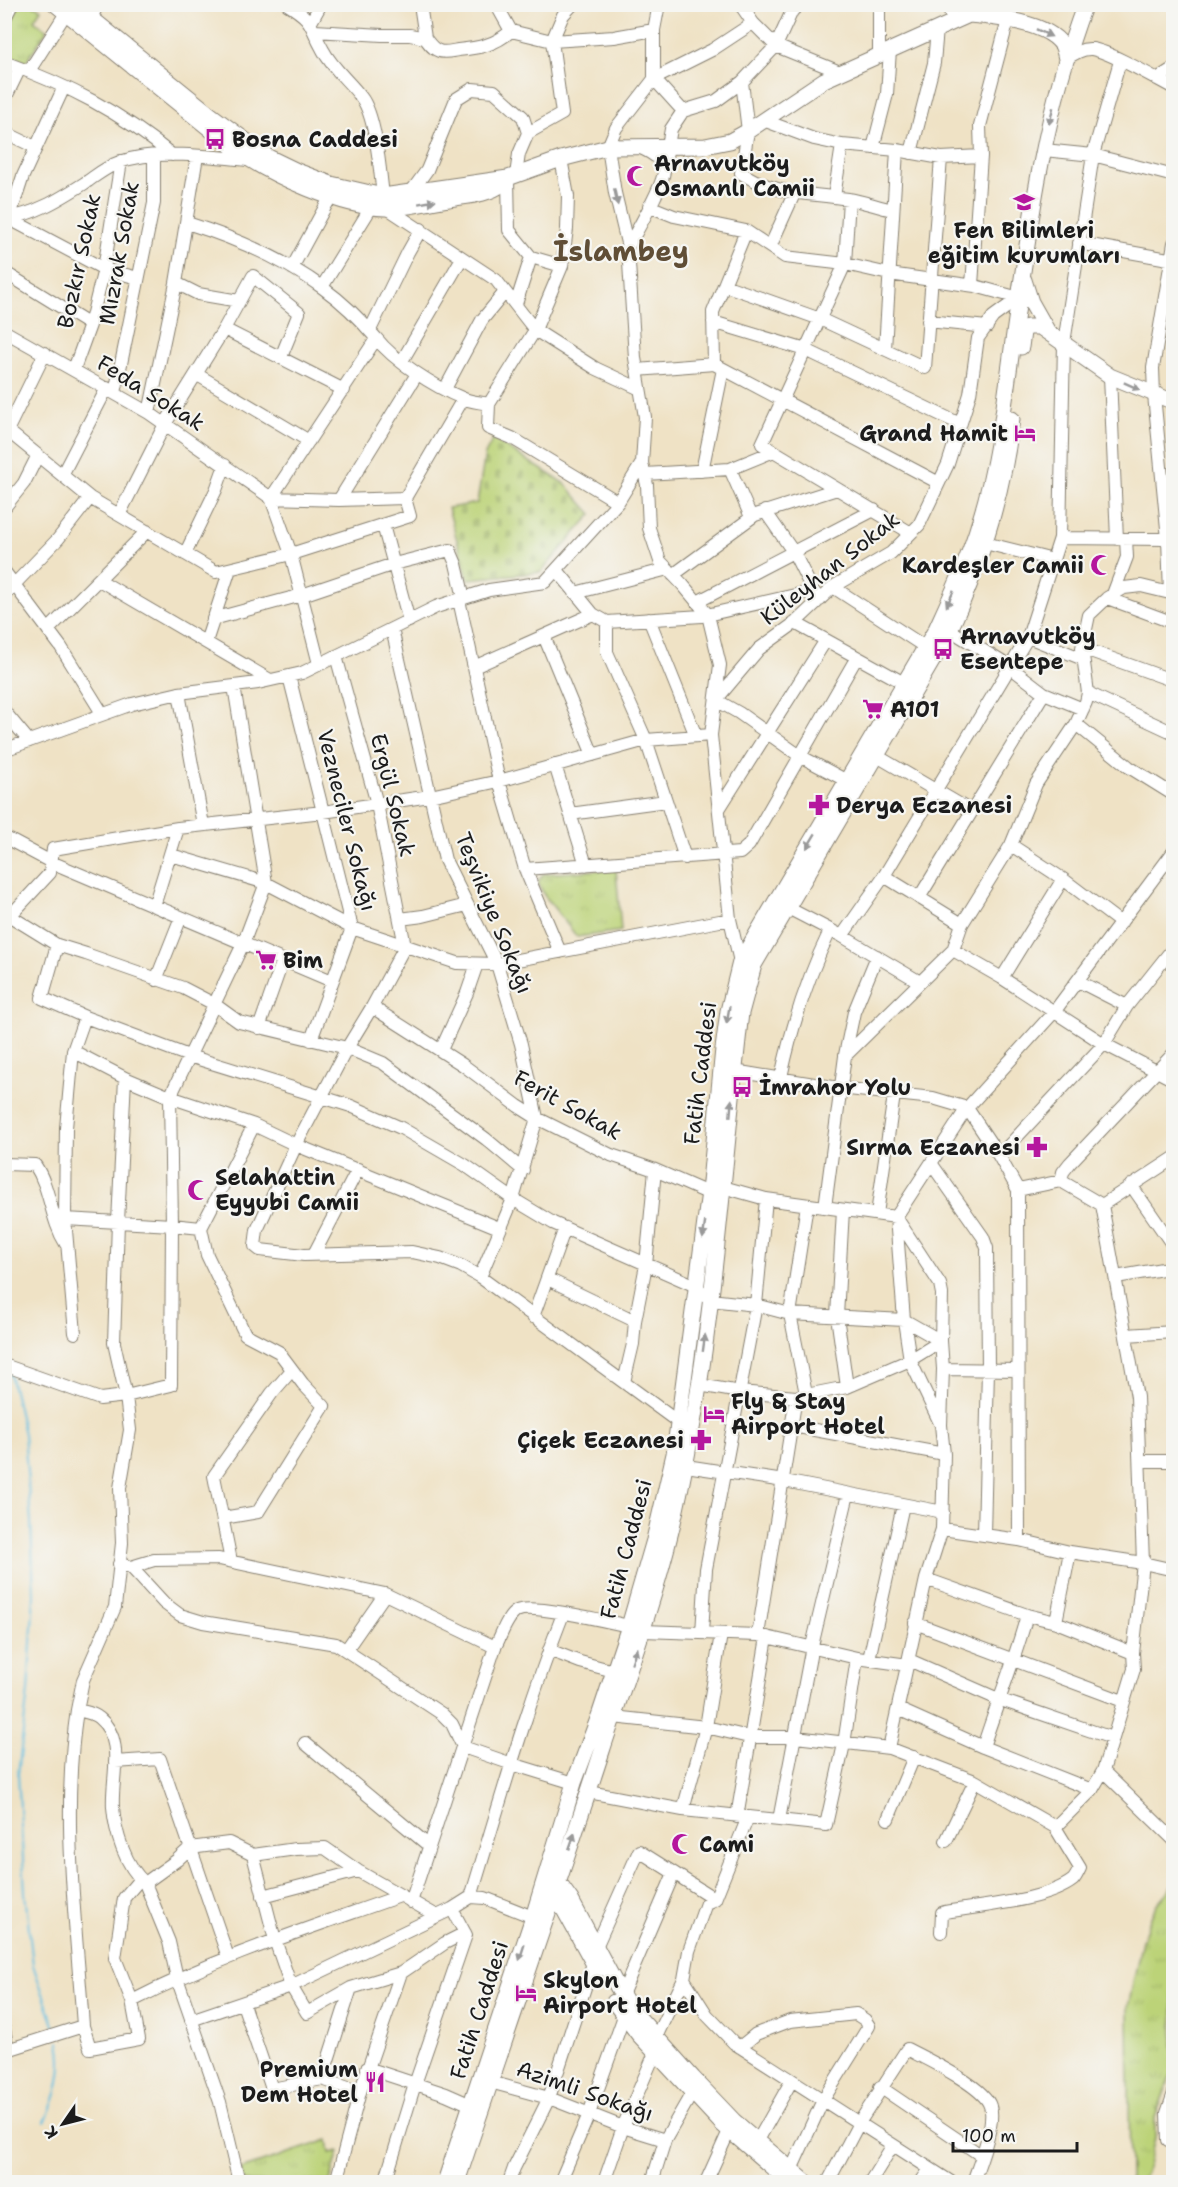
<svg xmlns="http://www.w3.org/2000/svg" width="1178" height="2187" font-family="'Shantell Sans',sans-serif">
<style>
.cemetery{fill:url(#cemetery-stones);stroke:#6c784a;stroke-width:1.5}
.park{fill:url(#park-tufts);stroke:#6c784a;stroke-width:1.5}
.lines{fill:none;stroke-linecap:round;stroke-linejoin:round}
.stream{stroke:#62bee0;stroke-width:2}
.minor-casing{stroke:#867f70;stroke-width:14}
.major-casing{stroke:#867f70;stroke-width:17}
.minor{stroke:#fff;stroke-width:12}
.major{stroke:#fff;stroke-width:15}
.oneway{fill:#999}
.labels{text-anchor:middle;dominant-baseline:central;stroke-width:4.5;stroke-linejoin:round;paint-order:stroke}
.poi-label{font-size:22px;font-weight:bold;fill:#1c1c1c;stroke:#f6f6f2;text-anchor:start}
.street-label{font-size:22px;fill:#1c1c1c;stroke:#f6f6f2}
.district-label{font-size:28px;font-weight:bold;fill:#604e36;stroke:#f6f6f2}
</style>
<defs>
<pattern id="cemetery-stones" width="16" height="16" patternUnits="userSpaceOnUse" patternTransform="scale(1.5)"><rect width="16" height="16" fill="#bcd378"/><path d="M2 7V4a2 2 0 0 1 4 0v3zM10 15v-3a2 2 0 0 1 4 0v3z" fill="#a1b567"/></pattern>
<pattern id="park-tufts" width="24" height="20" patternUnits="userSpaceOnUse" patternTransform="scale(1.5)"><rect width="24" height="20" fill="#bcd378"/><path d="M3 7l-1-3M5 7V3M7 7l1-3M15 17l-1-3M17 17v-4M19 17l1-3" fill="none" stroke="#a1b567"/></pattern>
</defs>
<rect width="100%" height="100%" fill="#f6f6f2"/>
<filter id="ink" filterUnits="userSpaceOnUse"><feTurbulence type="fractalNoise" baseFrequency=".0167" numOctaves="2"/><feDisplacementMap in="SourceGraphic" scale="12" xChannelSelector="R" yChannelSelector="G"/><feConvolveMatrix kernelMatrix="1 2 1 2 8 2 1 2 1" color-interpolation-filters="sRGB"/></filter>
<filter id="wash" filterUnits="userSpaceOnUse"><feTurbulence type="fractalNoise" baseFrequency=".008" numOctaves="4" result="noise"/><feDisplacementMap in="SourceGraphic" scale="24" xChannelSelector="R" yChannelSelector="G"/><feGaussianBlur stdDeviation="1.35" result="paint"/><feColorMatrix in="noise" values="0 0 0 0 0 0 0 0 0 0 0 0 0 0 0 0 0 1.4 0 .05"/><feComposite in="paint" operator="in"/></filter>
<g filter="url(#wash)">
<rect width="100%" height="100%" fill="#efe2c5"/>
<path class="cemetery" d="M493,439L565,484L592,514L541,572L468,579L448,508L477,503L485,454Z"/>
<path class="park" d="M19,5H33L41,9L34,20L47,30L26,62L5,54V36Z
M616,869L621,931L577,937L544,895L538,882L543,874Z
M1173,1885V2069L1155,2118V2138L1146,2173L1140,2182H1130L1128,2007L1142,1940L1156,1905Z
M328,2140L330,2153L339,2151L330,2182H243L241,2169Z"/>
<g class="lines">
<path class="stream" d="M4,1351L6,1359
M10,1374L24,1434L31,1521L34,1595L28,1691L18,1774L25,1893L33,1965L55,2028
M45,2122C57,2096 65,2070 59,2042"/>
</g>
</g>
<g filter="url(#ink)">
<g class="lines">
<defs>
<path id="minor" d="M287,4C316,22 308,24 323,50C332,68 349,81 361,97C376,116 380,171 383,196
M420,4L425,38
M496,4L511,31L552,41L614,37L654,30
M740,4L753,23L776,46L840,72
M879,4V55
M945,4L955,21
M91,18L98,4
M4,20L12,4
M311,22L321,4
M753,23L712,50L654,79L683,111L716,101L742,82L776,46L792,11L800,4
M315,31L382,35H410L425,38C429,43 432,49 439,51C444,53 452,51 458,50C479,48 495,45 511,31
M1066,59C1073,54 1082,48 1092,49C1111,52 1155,78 1174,88
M4,62C69,86 119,111 172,155
M29,71L66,13
M1157,79L1174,68
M742,82L748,131L741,173C780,197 806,192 848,199C863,201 878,207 893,210
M4,101L20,68
M763,120L814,139L842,145L897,150L941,158L981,156
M4,132L35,147
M873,148L887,94L890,50
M1044,150L1093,155L1174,176
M911,153L934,63L937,29
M561,159L568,196L567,229L562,266L535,330L489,404L488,428L512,438L618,502
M664,168L671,129L683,111
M516,175L519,154L528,133L562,114L552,41L563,15L573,4
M508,178L509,230L531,257L562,266
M411,192L427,170L456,99L472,89L494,91L523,117L528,133
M834,197L842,145
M849,199L845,264L762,444L911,533
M649,206L674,216L746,231L785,257L845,264L889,274L975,286L1019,298
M387,208L496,280L535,330L595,368L640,389
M6,217L104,269L138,278
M4,219C37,214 61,198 88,181C98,174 108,166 120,162C157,148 211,157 249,160
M9,219L23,176L64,87
M187,223C235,238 282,258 323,288C344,303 360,319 376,338C394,361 435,387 462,398C470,402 480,402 489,404
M1079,243L1174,260
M628,247C636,232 666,182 664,168C662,157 647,151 639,147
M770,247L794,194
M292,268L331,196
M4,272L90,325
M176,283L198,294L239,301
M724,285L820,319L925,368L941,158
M972,285L981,156L980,126L1008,20
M322,287L372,206
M516,304L531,257
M928,321L987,327
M713,322L806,350L960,424
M224,329L344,390
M370,330L408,252L421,229
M4,331L149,413L271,498
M885,349L897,150
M402,361L462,258
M714,364L713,312L746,231
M74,369L90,325L104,269L121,161
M637,370L714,364L939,483
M196,374L309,441
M1110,376L1117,539
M445,389L482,320L505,292
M115,393L154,203V156
M149,413L176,283L197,156
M8,431L90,498L216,572L291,554L410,516L405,498L339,500L271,498
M4,437L45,353
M642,463L647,485L649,528L660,561L683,585L708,615L720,665L711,735L730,919L740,962
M730,469L751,517
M702,471L723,369
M645,474L730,469L774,451
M62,475L107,388
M271,498L376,339
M271,498L291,554L319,664
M405,498L463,399
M339,500L417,374
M4,508L24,483L38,455
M765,511L794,553L813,591
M119,515L165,424L224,329L253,276L299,313L281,357
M383,525L409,621
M1060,538L1168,539
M985,543L1053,560
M185,554L216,490L225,465
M557,570L593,614L607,622L702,616L813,591L820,600
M4,571L61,647L102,713
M673,575L755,515L837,489
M99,580L270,680
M833,587L925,647
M575,593L668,569
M1170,593L1168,539L1154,395L1153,368L1174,243
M1113,594L1127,557L1126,539
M4,595L58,539L90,498
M1107,598L1174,623
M459,600L499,781L525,869L560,952
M697,602L874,510
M213,619L302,595L394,564L450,550L456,564L464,598
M649,619L696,736
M607,622V652L646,740L685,858
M795,623L904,683
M392,629L445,860L497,964L521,1044L537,1118L513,1199L480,1277
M48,630L147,531
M950,630L1010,667L1044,693L1083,709
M544,636L593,755
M1028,637L1083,659
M206,642L230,569
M1082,648L1174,681
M336,656L377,804L405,946L372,1007L347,1048L296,1145L257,1230L255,1246L260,1250L304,1255L412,1252L440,1258L461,1266L480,1277L678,1422
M474,667L593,614
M289,676L352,928L311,1040
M179,693L203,825
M1088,693L1174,733
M4,711L29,741
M1076,724L1129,767L1174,795
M4,750L132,704L179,693L258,683L302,673L436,607L489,590L545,582L618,502L642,463L645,417L635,358L628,247L615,193L608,147L616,128L654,79V30L659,4
M877,756L971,811
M555,765L586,865
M847,781L800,756L739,713L716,700L759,649L795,623L833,587L891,553L919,525L948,464L970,394L978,338L993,317L1019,298
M719,809L826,640
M570,814L666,801
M4,837L51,862L332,981
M1011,845L1063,879L1121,923
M171,855L266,883L352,928L457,963L497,964L730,919
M525,869L740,853L749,845L857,657
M884,876L962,924
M919,898L1044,693
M154,906L178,828
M786,907L842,936L920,982
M400,919L423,916L467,905
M842,936L884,876L1028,637L1060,538L1064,343L1093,155L1120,61
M57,945L42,998L85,1017L189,1056L351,1106L401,1128L465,1165L513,1199L553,1223L696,1286L710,1300L756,1305L790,1314L904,1320L941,1341L910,1360L847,1387L796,1397L740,1392L699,1385
M953,950L1002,978L1104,1044L1174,1080
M1002,978L1063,879
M156,980L181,917
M1078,981L1127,1006
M372,1007L463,1065L518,1106L537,1118L611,1155L655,1170L717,1197
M259,1028L283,960
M441,1050L467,993L477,964
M73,1051L125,1078L170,1097L254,1125L296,1145L499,1228
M845,1055L854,1012L877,956
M781,1077C792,1026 807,978 830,931
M125,1078L118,1222L114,1343L126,1396L130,1430L120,1488L122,1543L115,1607L83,1680L77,1710C85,1712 94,1713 99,1718C126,1740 111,1777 113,1807C115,1832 125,1866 145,1883L169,1942L177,1978L220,2102L239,2182
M999,1156L1104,1044L1127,1006L1174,947
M931,1163L983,1237L987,1248L988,1369L984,1535
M4,1164L35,1165C51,1189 50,1219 66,1244
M523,1170L486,1139L383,1063L347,1048L239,1022L214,1004L183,988L86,954L57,945L10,916L50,873L53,849L178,828L323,812L430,796L499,781L646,740L711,735
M1061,1181L1063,1172L1070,1163L1174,1053
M1131,1185L1174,1247
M723,1187L766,1199L896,1217L940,1284L942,1294L941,1341L943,1369L941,1425L944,1454L942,1529L926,1579L889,1748
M1018,1190L1019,1540
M1102,1205L1174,1158
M825,1207L845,1056L953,950L962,924L1011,845L1036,784L1076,724L1086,702L1088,693L1082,648L1089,615L1107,598L1124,588L1141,586L1174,594
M843,1210L837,1316L847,1387
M877,1214L894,1095
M65,1219L172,1225L201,1228
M314,1254L358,1169
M1116,1277L1174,1267
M548,1279L635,1321
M533,1317L565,1228
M75,1333L65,1219L66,1128L73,1051L85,1017
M1126,1335L1174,1332
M4,1365L100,1399L126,1396L171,1385L172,1225L170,1097L243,944L266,883L234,686
M943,1369L1018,1370
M624,1382L633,1344L635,1321L646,1265L655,1170
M806,1394L790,1314L807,1205
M940,1423L910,1360L904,1320L896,1217L967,1108L1054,1012L1174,851
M793,1426L944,1454
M1140,1461H1174
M686,1466L784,1481L943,1512
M223,1518L258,1512L324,1406L303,1384L279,1352L245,1334L207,1255L201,1228L254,1125
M942,1529L1019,1540L1070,1552L1143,1563L1174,1570
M231,1561L214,1476L272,1393L292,1370
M119,1564L131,1567L164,1603L180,1615L203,1622L336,1644L442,1714L452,1724L463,1747L512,1764L574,1783
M131,1567L154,1560L219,1559L385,1594L495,1647
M926,1579L1027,1615L1056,1622L1133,1653
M1056,1622L1070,1552
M915,1623L1123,1701
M643,1631L758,1635L857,1658L908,1665
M702,1633L706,1569L756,1305L766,1199
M758,1635L796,1397
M346,1650L385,1594
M549,1650L580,1662L614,1671
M869,1659L903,1505
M909,1660L998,1699L1112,1738
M898,1709L983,1747L1092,1790
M77,1710C61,1814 76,1922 83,2026
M613,1717L706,1727L749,1737H796L889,1748L975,1781L1055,1827L1092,1790L1103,1771L1134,1669L1133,1653L1143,1563L1137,1397L1102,1205L1061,1181L1018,1190L999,1156L967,1108L933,1098L839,1088L734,1071
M305,1743L428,1845
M983,1747C997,1703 1015,1660 1027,1615
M115,1762L160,1759L228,1957
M1103,1771L1174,1840
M589,1792L683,1810L826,1825L844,1744L857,1658
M683,1810L706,1727L721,1634
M737,1817L767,1637
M888,1819L914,1757
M779,1820L812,1646L848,1494
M946,1841L975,1781
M253,1855L275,1940L291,1986L307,2013L351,1988L401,1973L445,1943L465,1933
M145,1883L177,1860L190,1848L229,1843L253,1855L296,1849L325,1848L358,1871L437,1916
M263,1896L358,1871
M471,1897C500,1802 527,1706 563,1614
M411,1902L495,1647C501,1637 506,1617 517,1611C530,1603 610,1622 629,1626
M941,1932L942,1913L945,1912C979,1906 1046,1901 1073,1880C1076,1877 1078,1872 1080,1868L1055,1827
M596,1947L639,1851L715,1899L748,1817
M684,1979L689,1951L706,1903L715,1899
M622,1995L674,1873
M132,2001L115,1958L124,1898L140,1879
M243,2004L272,2089L322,2079L360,2092
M191,2020L291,1986L452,1909L471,1897L485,1898L533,1917
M4,2029L8,2050
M656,2037L684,1979L707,2015L734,2043L951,2182
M740,2047L756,2034L790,2021L856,2014L865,2020L869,2026L823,2100L791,2170
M4,2051L83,2026L90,2048L139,2039L132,2001C218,1957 310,1928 400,1896
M367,2068L446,2094L471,2105
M322,2079L351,1988
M490,2082L549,2098L623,2127L665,2140
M880,2087L982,2156
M1174,2093L1167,2113L1168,2140H1174
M757,2142L792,2080
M336,2182L360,2092L401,1973
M385,2182L415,2084L466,1935L452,1909
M509,2182L514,2168L549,2098L593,1963
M560,2182L589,2114L624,2016
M604,2182L623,2127L655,2053
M652,2182L665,2140L692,2093
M706,2182L729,2131
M828,2182L859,2123L907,2049C926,2059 984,2086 990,2106C996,2123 979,2164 973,2182
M870,2182L893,2145
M921,2182L930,2169"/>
<path id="major" d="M55,4L236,150C270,175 343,208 385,208C406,208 428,202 449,199C466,196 488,195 502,184
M74,4L211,115L268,157L297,171L331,184L383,196L508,178L561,159L608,147L705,146L730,141L748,131L824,80L969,15L984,4
M969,15C994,17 1047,22 1062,45C1064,49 1065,54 1066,59
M1024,280L1031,302L1048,332
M1021,347L1023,332L1027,327H1040L1110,376L1174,402
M554,1880L558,1882L571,1900L618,1988L632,2010L693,2078L734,2121L806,2182
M548,1892L564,1910L597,1970
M614,2002L639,2035L722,2124L789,2182
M445,2182L533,1917L574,1783L599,1716L629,1626L654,1540L674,1454L709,1192L723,1049L728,1011L740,962L936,629C952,594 969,558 980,520C998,462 1005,401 1013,341C1029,228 1044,112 1085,4
M457,2182C505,2038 555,1895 602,1751C626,1678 653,1606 671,1531C712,1361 721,1186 741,1013L754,965L947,636C980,567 1003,495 1012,419"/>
</defs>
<use href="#minor" class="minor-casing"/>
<use href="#major" class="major-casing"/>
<use href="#minor" class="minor"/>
<use href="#major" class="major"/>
</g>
<defs><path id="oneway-solid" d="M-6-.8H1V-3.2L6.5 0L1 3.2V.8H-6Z" transform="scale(1.5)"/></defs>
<g class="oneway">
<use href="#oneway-solid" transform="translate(1044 33) rotate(26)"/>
<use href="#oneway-solid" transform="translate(1051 116) rotate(104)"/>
<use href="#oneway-solid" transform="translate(616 197) rotate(78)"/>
<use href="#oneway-solid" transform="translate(427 202) rotate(-10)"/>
<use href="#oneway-solid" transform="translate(1132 386) rotate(24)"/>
<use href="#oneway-solid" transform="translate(950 599) rotate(115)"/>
<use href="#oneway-solid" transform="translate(811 841) rotate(121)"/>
<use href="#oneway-solid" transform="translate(728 1015) rotate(100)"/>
<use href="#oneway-solid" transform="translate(731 1108) rotate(-85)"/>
<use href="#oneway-solid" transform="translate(704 1230) rotate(98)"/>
<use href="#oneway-solid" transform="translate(704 1343) rotate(-82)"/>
<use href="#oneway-solid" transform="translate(634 1656) rotate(-71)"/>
<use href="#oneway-solid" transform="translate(572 1841) rotate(-71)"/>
<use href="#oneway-solid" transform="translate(522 1952) rotate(108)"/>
</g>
</g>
<defs>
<symbol id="bus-bare" viewBox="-9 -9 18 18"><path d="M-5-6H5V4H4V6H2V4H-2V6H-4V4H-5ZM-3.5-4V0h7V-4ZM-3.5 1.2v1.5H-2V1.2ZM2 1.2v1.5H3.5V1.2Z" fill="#b5179e" stroke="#f6f6f2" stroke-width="2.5" paint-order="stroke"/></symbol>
<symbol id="mosque-bare" viewBox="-9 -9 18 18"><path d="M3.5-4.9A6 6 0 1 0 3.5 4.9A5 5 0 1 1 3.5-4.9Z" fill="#b5179e" stroke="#f6f6f2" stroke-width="2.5" paint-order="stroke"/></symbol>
<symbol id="school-bare" viewBox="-9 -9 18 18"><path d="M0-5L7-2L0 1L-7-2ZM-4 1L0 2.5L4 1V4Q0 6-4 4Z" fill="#b5179e" stroke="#f6f6f2" stroke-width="2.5" paint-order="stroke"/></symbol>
<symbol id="hotel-bare" viewBox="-9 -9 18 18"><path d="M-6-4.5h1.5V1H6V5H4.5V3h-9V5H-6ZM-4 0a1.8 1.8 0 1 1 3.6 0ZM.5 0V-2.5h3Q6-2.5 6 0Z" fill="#b5179e" stroke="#f6f6f2" stroke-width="2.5" paint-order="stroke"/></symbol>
<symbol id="supermarket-bare" viewBox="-9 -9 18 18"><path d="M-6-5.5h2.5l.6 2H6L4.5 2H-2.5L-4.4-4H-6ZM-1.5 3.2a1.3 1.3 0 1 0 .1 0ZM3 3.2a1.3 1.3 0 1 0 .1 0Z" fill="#b5179e" stroke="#f6f6f2" stroke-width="2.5" paint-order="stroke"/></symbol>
<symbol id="pharmacy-bare" viewBox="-9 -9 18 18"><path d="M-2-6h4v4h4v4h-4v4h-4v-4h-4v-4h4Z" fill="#b5179e" stroke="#f6f6f2" stroke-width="2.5" paint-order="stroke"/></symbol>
<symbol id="restaurant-bare" viewBox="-9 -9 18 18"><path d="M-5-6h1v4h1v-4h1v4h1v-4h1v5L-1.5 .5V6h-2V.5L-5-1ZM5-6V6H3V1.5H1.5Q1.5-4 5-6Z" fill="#b5179e" stroke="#f6f6f2" stroke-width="2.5" paint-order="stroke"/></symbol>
</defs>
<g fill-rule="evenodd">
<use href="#bus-bare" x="200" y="124" width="30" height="30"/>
<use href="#mosque-bare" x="622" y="161" width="30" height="30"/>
<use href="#school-bare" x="1009" y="187" width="30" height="30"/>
<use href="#hotel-bare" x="1010" y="418" width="30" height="30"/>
<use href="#mosque-bare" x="1086" y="550" width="30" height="30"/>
<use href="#bus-bare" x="928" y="634" width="30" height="30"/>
<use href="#supermarket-bare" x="858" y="694" width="30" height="30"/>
<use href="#pharmacy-bare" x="804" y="790" width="30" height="30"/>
<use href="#supermarket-bare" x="251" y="945" width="30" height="30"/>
<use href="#bus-bare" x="727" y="1072" width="30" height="30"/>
<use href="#pharmacy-bare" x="1022" y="1132" width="30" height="30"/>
<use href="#mosque-bare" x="183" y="1175" width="30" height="30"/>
<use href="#hotel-bare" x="699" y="1399" width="30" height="30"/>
<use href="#pharmacy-bare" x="686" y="1425" width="30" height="30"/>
<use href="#mosque-bare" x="667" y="1829" width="30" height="30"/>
<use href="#hotel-bare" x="511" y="1978" width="30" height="30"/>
<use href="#restaurant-bare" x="360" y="2067" width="30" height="30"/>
</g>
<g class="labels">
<g class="poi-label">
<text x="232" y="139">Bosna Caddesi</text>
<text x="654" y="163">Arnavutköy<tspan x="654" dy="25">Osmanlı Camii</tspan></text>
<text x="1024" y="230" text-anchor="middle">Fen Bilimleri<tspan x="1024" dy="25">eğitim kurumları</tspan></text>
<text x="1008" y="433" text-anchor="end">Grand Hamit</text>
<text x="1084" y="565" text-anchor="end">Kardeşler Camii</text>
<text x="960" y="636">Arnavutköy<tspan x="960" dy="25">Esentepe</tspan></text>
<text x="890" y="709">A101</text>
<text x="836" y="805">Derya Eczanesi</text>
<text x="283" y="960">Bim</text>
<text x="759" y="1087">İmrahor Yolu</text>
<text x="1020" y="1147" text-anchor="end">Sırma Eczanesi</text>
<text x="215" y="1177">Selahattin<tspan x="215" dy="25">Eyyubi Camii</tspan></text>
<text x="731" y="1401">Fly &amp; Stay<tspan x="731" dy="25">Airport Hotel</tspan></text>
<text x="684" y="1440" text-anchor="end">Çiçek Eczanesi</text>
<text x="699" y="1844">Cami</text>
<text x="543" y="1980">Skylon<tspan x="543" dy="25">Airport Hotel</tspan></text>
<text x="358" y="2069" text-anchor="end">Premium<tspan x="358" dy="25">Dem Hotel</tspan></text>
</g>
<g class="street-label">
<text transform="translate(119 253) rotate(-80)">Mızrak Sokak</text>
<text transform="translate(79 261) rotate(-78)">Bozkır Sokak</text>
<text transform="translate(151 393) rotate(32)">Feda Sokak</text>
<text transform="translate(830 568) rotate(-38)">Küleyhan Sokak</text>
<text transform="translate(393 795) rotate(76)">Ergül Sokak</text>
<text transform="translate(347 820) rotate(76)">Vezneciler Sokağı</text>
<text transform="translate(494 913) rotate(68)">Teşvikiye Sokağı</text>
<text transform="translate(700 1073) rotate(-83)">Fatih Caddesi</text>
<text transform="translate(568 1105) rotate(29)">Ferit Sokak</text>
<text transform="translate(626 1549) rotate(-75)">Fatih Caddesi</text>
<text transform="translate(479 2010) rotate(-72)">Fatih Caddesi</text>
<text transform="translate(585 2091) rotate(19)">Azimli Sokağı</text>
</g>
<g class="district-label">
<text x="621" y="251">İslambey</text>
</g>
</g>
<rect width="1178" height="2187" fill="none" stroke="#f6f6f2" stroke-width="24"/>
<g transform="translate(63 2124) rotate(235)" stroke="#f6f6f2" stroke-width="4.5" paint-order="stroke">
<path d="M0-4.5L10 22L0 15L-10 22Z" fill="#1c1c1c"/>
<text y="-9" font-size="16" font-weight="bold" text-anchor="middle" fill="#1c1c1c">K</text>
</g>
<path d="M953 2142v9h124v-9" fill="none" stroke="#1c1c1c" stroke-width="3"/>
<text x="962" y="2142" font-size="18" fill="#1c1c1c" stroke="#f6f6f2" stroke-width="4.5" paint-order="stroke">100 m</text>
</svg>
